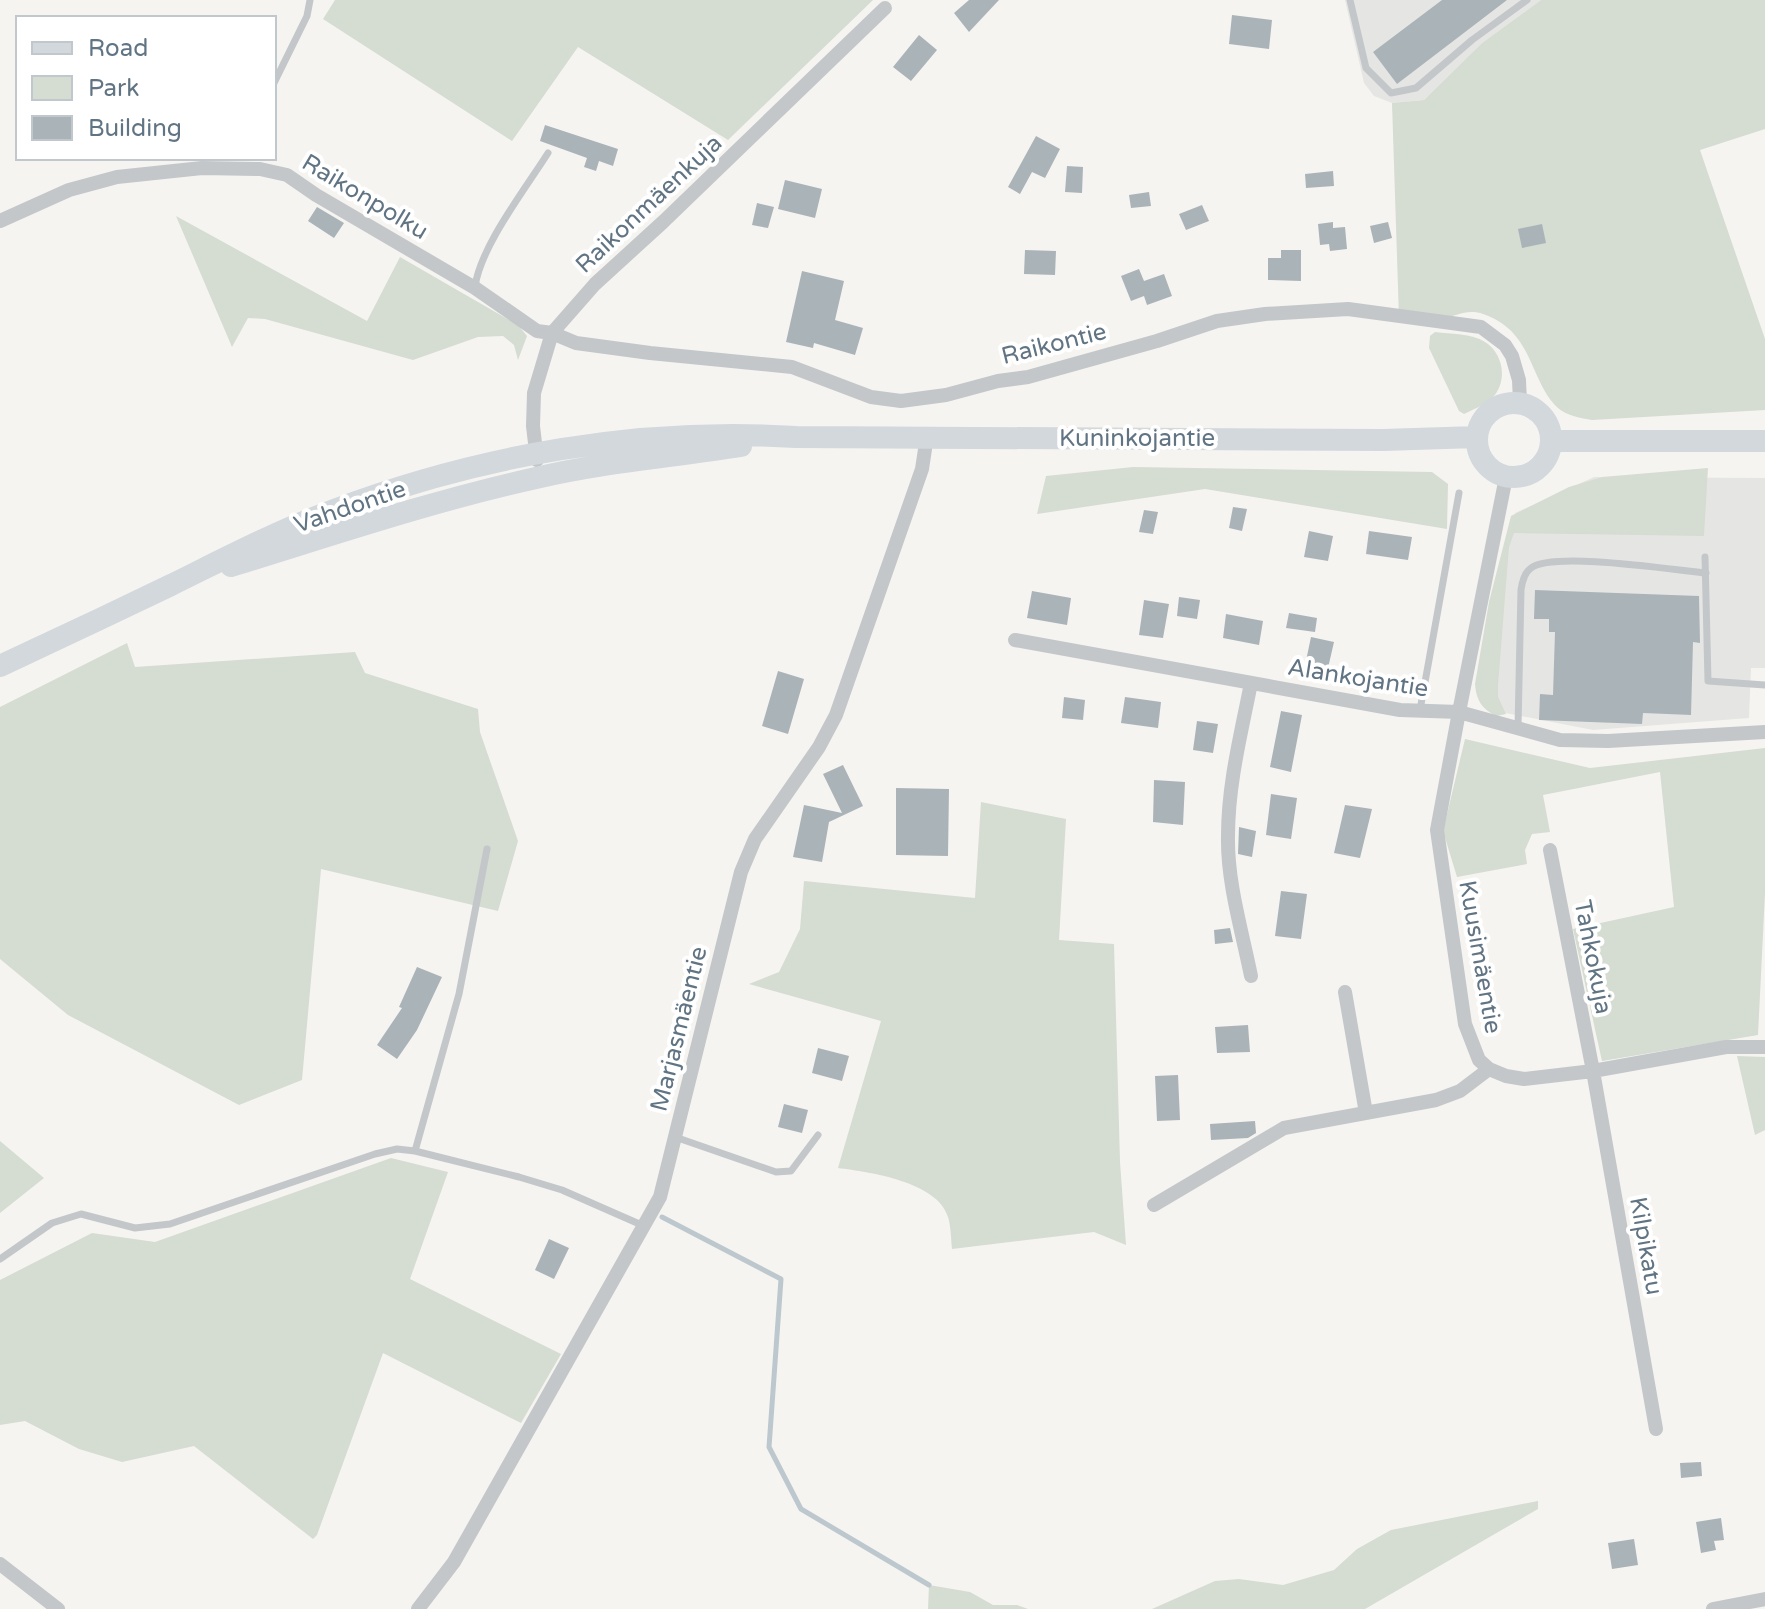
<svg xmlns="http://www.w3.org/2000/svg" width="1765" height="1609" font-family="'Varela Round',sans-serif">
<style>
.built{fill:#e5e6e3}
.green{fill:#d5dcd1}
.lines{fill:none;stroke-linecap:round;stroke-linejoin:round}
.stream{stroke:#bcc8cd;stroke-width:5}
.building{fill:#aab3b8}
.service{stroke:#c3c7ca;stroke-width:7}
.minor{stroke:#c3c7ca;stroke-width:14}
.secondary{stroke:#d2d8dc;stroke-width:22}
.labels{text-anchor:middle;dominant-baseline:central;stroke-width:8;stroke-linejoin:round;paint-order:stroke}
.street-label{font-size:24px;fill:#617483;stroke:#fff}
</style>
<rect width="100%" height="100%" fill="#f5f4f0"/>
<path class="built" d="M1345,0H1541L1482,43L1424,100L1392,103L1374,96L1364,83Z
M1594,477L1765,478V668H1751L1749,718L1593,730L1495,711L1496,606L1515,513Z"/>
<path class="green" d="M335,0H873L728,140L578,47L512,141L323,19Z
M1541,0H1765V129L1700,150L1765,339V410L1592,420C1581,418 1567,416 1558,408C1529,381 1534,331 1483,314C1466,308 1452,318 1436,321C1424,323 1410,319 1399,318L1392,103L1424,100L1482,43Z
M176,216L367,321L400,257L518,325L527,336L518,360L514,345L503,336L478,337L413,360L265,319L248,318L232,347Z
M1435,332C1451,334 1471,333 1485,342C1504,354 1508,382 1492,398C1483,406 1474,409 1464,414L1459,411L1429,348L1430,336Z
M1133,467L1432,472L1448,484L1447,529L1205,489L1037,514L1046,476Z
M1708,468L1704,536L1514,533L1509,547L1498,685V697L1506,714L1496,716C1482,709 1476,700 1475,684L1489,602L1511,516L1569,487L1602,477Z
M127,643L135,667L355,652L365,673L478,709L480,732L518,841L498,911L321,869L302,1080L239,1105L68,1015L0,959V707Z
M1465,739L1590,768L1765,748V893L1758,1035L1602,1061L1573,929L1674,907L1660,772L1543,795L1550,832L1532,834L1525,850L1527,864L1457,877L1443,831Z
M981,802L1066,819L1059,940L1114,944L1120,1162L1126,1245L1094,1232L952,1249C951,1239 951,1227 948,1217C938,1182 870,1172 838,1168L881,1021L749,984L779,972L800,929L804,881L975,898Z
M1737,1056L1765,1057V1130L1755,1135Z
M0,1141L44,1178L0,1213Z
M391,1158L448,1172L410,1279L561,1354L521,1423L383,1353L317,1535L313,1539L194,1446L122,1462L79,1449L25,1421L0,1425V1280L92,1233L155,1242Z
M1538,1501V1509L1365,1609H1152L1215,1581L1239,1579L1283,1585L1334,1570L1357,1549L1391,1530Z
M929,1585L970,1592L993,1605H1017L1028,1609H928Z"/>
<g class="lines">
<path class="stream" d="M662,1217L781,1279L769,1447L801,1509L929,1585"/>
</g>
<path class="building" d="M969,0H999L969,32L954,13Z
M1442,0H1507L1397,84L1373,52Z
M1232,15L1272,20L1269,49L1229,44Z
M919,35L937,50L911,81L893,67Z
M545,125L618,149L613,166L599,161L596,171L584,167L587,158L540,141Z
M1036,136L1060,149L1045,178L1032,172L1020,194L1008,187Z
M1067,166L1083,167L1082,193L1065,192Z
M1333,171L1334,186L1306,188L1305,174Z
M785,180L822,189L815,218L778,209Z
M1149,192L1151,206L1131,208L1129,195Z
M757,203L774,207L768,228L752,225Z
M1202,205L1209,221L1186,230L1179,214Z
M317,207L344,223L334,238L308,221Z
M1333,222V228L1345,227L1347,249L1330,251L1329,244L1320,245L1318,224Z
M1388,222L1392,238L1374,243L1370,226Z
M1542,224L1546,243L1522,248L1518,229Z
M1025,250L1056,251L1055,275L1024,274Z
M1281,250H1301V281L1268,280V258H1281Z
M1139,269L1144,281L1164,274L1172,296L1147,305L1144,296L1131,301L1121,276Z
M802,271L844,281L835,320L863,328L855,355L814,343L813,348L786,342Z
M1233,507L1247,509L1242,531L1229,528Z
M1144,510L1158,512L1153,534L1139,532Z
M1309,531L1333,536L1328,561L1304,557Z
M1369,531L1412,537L1408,560L1366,554Z
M1535,590L1699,596L1700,643L1693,642L1691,715L1643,713L1642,724L1539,720L1540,694L1553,695L1555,632H1549V619H1534Z
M1032,591L1071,598L1067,625L1027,618Z
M1179,597L1200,600L1197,619L1177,616Z
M1144,600L1169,604L1163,638L1139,635Z
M1289,613L1317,618L1315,632L1286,628Z
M1226,614L1263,621L1259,645L1223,638Z
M1311,637L1334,642L1325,681L1303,675Z
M778,671L804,679L788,734L762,726Z
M1064,697L1085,700L1083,720L1062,718Z
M1125,697L1161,702L1158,728L1121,723Z
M1281,711L1302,715L1291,772L1270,767Z
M1197,721L1218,724L1213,753L1193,750Z
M843,765L863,806L829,822L822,862L793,857L804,805L842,813L823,774Z
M1154,780L1185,782L1183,825L1153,822Z
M896,788L949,789L948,856L896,855Z
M1271,794L1297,798L1291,839L1266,835Z
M1345,805L1372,809L1360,858L1334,853Z
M1239,827L1256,831L1252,857L1238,854Z
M1281,891L1307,894L1301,939L1275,936Z
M1230,928L1233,942L1215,944L1214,930Z
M417,967L442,977L417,1030L397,1059L377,1045L402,1008L399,1007Z
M1248,1025L1250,1052L1217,1053L1215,1027Z
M818,1048L849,1056L842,1081L812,1073Z
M1178,1075L1180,1120L1157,1121L1155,1076Z
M784,1104L808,1110L802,1133L778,1127Z
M1255,1121L1256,1133L1248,1138L1211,1140L1210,1124Z
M549,1239L569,1248L554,1279L535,1270Z
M1701,1462L1702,1476L1681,1478L1680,1463Z
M1721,1518L1724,1540L1714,1541L1716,1550L1701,1553L1696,1522Z
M1634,1539L1638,1565L1612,1569L1608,1543Z"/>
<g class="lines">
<path class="service" d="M1350,0L1366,68L1391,93L1416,88L1472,40L1527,0
M274,83L307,16L310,0
M475,287C480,247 526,188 548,153
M1705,557L1708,681L1765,685
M1420,710L1459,493
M1518,727L1521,590C1522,583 1524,573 1531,568C1553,551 1674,570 1706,573
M675,1137L776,1172L791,1171L818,1135
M415,1151L459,994L487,849
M0,1259L52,1223L81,1214L135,1228L170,1224L375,1154L397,1149L415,1151L519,1177L562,1190L644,1226"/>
<path class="minor" d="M0,221L69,190L117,177L202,168L260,169L287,175L316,195L475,288L537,331L552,333L576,343L650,353L792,367L871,397L901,401L946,395L998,381L1028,377L1157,341L1217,321L1265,314L1348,309L1481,327L1505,345L1512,356L1519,380L1520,403
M537,460L533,426L534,393L552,333L595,284L663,222L885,8
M1015,640L1400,710L1459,712L1506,477
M1765,732L1608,741L1560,740L1459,712L1437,830L1465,1024L1479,1060L1489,1069L1506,1076L1524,1079L1593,1071L1726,1047H1765
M1550,850L1593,1071L1656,1429
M1251,976C1242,931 1227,882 1228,836C1228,784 1241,734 1251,683
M1345,992L1366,1113
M1154,1205L1284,1128L1436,1100L1460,1091L1489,1069
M0,1564L58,1609
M418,1609L454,1562L660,1197L741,872L755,839L819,747L836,715L922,469L927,436
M1713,1609L1765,1599"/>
<path class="secondary" d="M1477 440a37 37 0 1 1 74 0a37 37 0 1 1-74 0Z
M1552,441H1765
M231,566C332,535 432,501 536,478C603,462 673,457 741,446
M0,666C56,640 113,613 169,586C224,559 277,531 334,510C480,455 640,427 796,437L1383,440L1477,437"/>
</g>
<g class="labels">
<g class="street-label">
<text transform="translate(365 197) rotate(31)">Raikonpolku</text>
<text transform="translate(649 204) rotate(-43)">Raikonmäenkuja</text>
<text transform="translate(1054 344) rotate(-14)">Raikontie</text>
<text x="1137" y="438">Kuninkojantie</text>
<text transform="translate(350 507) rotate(-19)">Vahdontie</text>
<text transform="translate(1358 678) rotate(9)">Alankojantie</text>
<text transform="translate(1480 957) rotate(80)">Kuusimäentie</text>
<text transform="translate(1593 957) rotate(79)">Tahkokuja</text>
<text transform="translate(679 1029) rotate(-76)">Marjasmäentie</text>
<text transform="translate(1646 1246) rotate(80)">Kilpikatu</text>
</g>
</g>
<rect x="16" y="16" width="260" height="144" fill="#ffffff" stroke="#c0c7cd" stroke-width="2"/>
<rect x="32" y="42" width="40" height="12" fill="#d2d8dc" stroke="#c0c7cd" stroke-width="2"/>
<text x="88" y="56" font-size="24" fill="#617483">Road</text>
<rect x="32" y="76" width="40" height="24" fill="#d5dcd1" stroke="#c0c7cd" stroke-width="2"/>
<text x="88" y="96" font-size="24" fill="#617483">Park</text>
<rect x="32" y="116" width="40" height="24" fill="#aab3b8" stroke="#c0c7cd" stroke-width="2"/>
<text x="88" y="136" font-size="24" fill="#617483">Building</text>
</svg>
